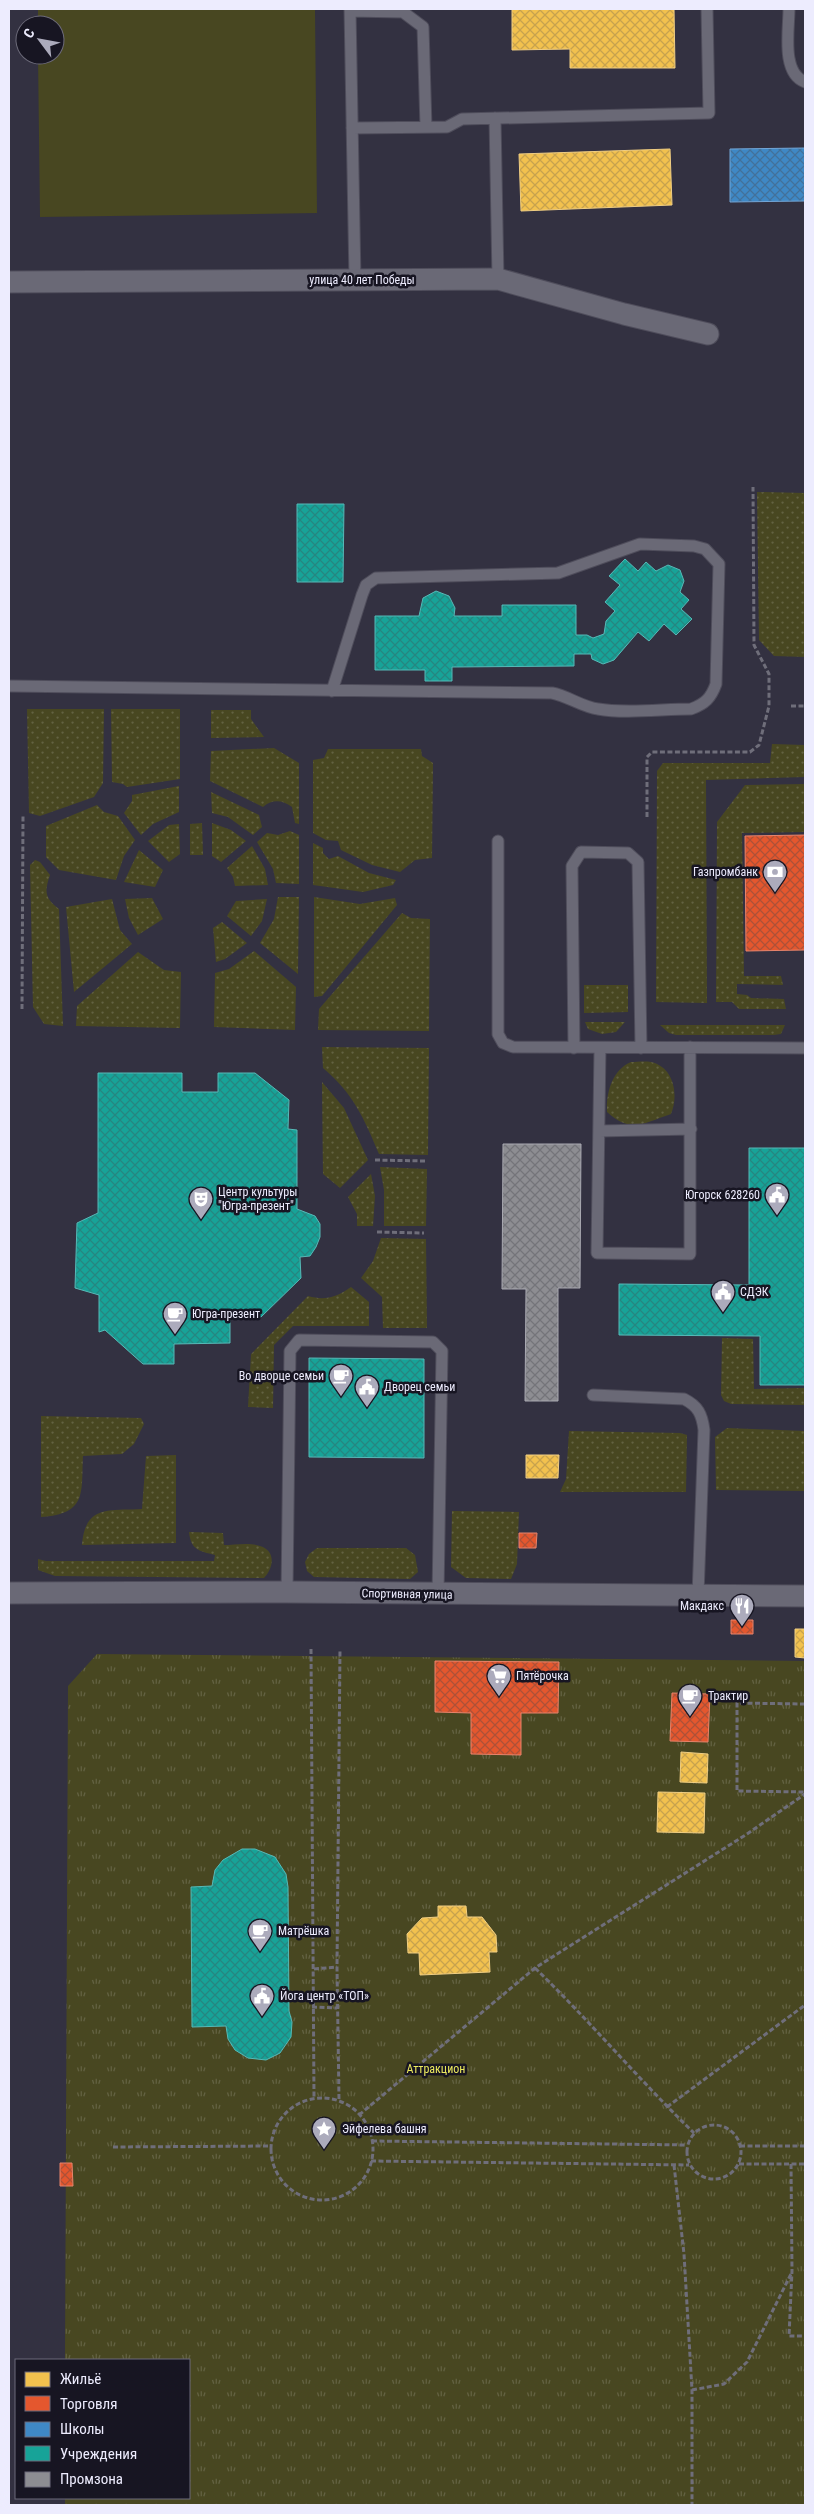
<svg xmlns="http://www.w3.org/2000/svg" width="814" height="2514" font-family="'Roboto Condensed',sans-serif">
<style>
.grass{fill:url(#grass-dots)}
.park{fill:url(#park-tufts)}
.garden{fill:#484721}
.homes{fill:url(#homes-cross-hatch);stroke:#f0ce83}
.shops{fill:url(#shops-cross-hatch);stroke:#e7846c}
.schools{fill:url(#schools-cross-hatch);stroke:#73a6d6}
.public{fill:url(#public-cross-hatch);stroke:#57b9b7}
.industry{fill:url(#industry-cross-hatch);stroke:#aaaab2}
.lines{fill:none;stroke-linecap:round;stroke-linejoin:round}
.lane-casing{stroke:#4f4d5b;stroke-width:13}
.street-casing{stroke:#4f4d5b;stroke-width:23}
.path{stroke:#6f6e7a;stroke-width:3;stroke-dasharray:5 2.5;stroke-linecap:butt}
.lane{stroke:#6a6976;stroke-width:11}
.street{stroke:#6a6976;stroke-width:21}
.labels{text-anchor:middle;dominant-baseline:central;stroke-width:5;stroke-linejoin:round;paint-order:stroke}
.street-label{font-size:12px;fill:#edecfe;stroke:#171522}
.poi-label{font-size:12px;fill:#edecfe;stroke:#171522;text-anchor:start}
.park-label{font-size:12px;fill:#ecea5f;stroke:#171522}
</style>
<defs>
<pattern id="grass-dots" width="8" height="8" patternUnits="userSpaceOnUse" patternTransform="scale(1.25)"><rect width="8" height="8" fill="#484721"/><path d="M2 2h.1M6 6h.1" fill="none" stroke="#636242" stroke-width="1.8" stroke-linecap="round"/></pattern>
<pattern id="park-tufts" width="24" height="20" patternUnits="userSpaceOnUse" patternTransform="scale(1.25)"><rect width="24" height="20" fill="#484721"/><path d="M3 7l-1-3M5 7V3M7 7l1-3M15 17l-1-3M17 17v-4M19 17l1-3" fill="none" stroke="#636242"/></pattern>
<pattern id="homes-cross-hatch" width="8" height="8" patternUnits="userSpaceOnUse" patternTransform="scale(1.25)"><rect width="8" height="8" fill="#f2c14e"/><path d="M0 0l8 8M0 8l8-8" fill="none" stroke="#c7a24e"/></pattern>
<pattern id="shops-cross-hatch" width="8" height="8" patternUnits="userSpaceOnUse" patternTransform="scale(1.25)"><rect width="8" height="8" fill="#e4572e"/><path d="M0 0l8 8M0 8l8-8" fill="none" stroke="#ad5138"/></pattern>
<pattern id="schools-cross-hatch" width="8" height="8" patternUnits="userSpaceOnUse" patternTransform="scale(1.25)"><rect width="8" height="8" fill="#3f88c5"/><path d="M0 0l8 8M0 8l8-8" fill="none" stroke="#42719b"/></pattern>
<pattern id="public-cross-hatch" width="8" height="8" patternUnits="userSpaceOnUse" patternTransform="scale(1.25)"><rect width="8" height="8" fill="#17a398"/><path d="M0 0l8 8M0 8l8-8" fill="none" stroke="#258781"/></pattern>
<pattern id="industry-cross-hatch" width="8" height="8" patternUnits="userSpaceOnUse" patternTransform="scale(1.25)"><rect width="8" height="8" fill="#8d8d92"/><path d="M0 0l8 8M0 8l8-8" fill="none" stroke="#74747a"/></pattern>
</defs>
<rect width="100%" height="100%" fill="#333141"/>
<path class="grass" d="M757,492L805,493V657L774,656L759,640Z
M27,709H104L103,783L94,797L40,816L29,813Z
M111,709H180V779L127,787L123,784L112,782Z
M211,710H251V719L264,737L211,738Z
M772,744L805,745V777L706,780L707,1003L656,1002L657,771L663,763H770Z
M274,748L299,763V824L295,823L292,807C282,800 273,799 263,807L210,781L211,751Z
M328,749H421L422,756L433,763L432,858L415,860L400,872L372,865L341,850L338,841L326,840L313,833V760L324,758Z
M805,784V832L742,833L744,976H781L783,985L737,984V994L747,995L751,998L784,999L786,1009H739L732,1002H716L717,822L745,785Z
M179,786V812L153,824L141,835L124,813L132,801V795Z
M211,792L259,815L262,827L253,835L228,817L212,813Z
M97,805L104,812L118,816L135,840L124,856L116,880L59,870L46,857V826Z
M202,823L203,855H190V824Z
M212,823L231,830L246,841L221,862L212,856Z
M179,824L180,854L169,862L148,841L169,825Z
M290,831L299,835V884L276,883L273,869L257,842L267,833L278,835Z
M313,843L323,848V853L329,859L338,856L369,873L396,880L393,885L363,892L313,885Z
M252,846L265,869L268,885L235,886L233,877L227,868Z
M139,850L163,870L155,887L124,882Z
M35,860L40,862L50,875C44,892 45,898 59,909L63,1026L44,1024L33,1007L30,865Z
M278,897H299L298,974L260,943L274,919Z
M314,897L360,904L395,898L397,905L322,996L314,997Z
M152,898L163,919L138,935L129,918L125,899Z
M112,899L120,930L132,944L74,992L66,907Z
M267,899L262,921L251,936L227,916L236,901Z
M402,913L411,918L430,919L429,1031L318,1030L319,1009Z
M222,922L247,943L225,959L216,962L213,928Z
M254,951L296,987L295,1030L214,1027L215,973L229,969Z
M138,952L164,970L181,972L180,1028L76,1026L77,1006Z
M584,985H628V1012L584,1013Z
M585,1022H625L616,1032L602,1034L588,1029Z
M660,1025H785L781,1034L774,1035H676L669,1033Z
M322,1047L429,1048L428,1155L379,1154C364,1118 353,1093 323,1068Z
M631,1062C637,1062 644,1061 651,1062C674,1067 679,1095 671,1114C644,1123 631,1134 607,1112C606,1093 612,1070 631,1062Z
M322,1082L344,1108L368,1160L340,1188L323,1174Z
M380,1167L427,1169L426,1226H384V1190Z
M371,1174L375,1196L373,1226H357V1214L348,1197Z
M381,1238L426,1239L427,1328H383L382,1297L361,1278L373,1261Z
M351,1287L369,1302V1326H293L274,1345L273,1408L248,1407L251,1354L308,1296C325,1301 337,1297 351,1287Z
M722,1338L753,1339L754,1389L804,1388L805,1405L731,1404L724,1401L721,1395Z
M41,1416L141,1418L144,1424L134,1444L122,1454L83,1456C81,1492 88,1514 41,1517Z
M727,1428L805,1431V1491L716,1490L715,1437Z
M569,1431L680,1433L687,1435L686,1492H560L566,1479Z
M176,1455V1543L82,1545C85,1504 110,1511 142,1509L146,1456Z
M452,1511L519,1512L517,1564L511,1579L466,1578L451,1567Z
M189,1532L223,1533L224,1545C234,1545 250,1542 260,1546C276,1551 274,1567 264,1578L55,1576L38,1570V1559L46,1561H214L215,1555C199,1551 191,1550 189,1532Z
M317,1548H406L415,1555L418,1572L410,1579L314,1577L307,1571L305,1562L309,1554Z"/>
<path class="park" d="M97,1654L805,1661V2505H65V2498H189V2360H65L68,1686Z"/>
<path class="garden" d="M38,9H315L317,213L40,217L38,55H55V25H38Z"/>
<path class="homes" d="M512,9H674L675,68H570V49L512,50Z
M670,149L672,205L521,211L519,154Z
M526,1455H559L558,1478H526Z
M795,1629H805V1658L795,1657Z
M681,1752L708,1754L707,1783L680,1782Z
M658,1792L705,1793L704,1833L657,1832Z
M438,1906H466L467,1917H482L496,1935L497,1952H489L490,1972L420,1975L419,1953H408L407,1934L422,1918L438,1917Z"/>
<path class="shops" d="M805,835V950L746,951L745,836Z
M519,1533H537L536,1548H519Z
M731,1620H753V1634H731Z
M435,1661L559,1662L558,1713H521V1755L471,1754V1713L435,1712Z
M672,1693L710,1694L708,1742L670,1741Z
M60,2163H72L73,2186H60Z"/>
<path class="schools" d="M805,148V201L730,202V149Z"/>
<path class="public" d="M297,504H344L343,582H297Z
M625,559L638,571L646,562L656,571L668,565L680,570L684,581L680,592L689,600L681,609L692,619L676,635L664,624L649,641L638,632L614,660L603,664L592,659L591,654H574V666L452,667V681H425V670H375V616H419L423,598L436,591L449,596L455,608L454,616H502V605H576V635H587L593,638L604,634L606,621L615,611L605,602L620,585L609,576Z
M98,1073H182V1092H218V1073H255L289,1100L288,1129L297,1130V1209L315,1216L320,1224V1237L316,1247L310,1256L300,1257L301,1278L261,1317H230V1343L174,1344V1364H143L105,1330L99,1332V1295L75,1288L77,1223L98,1213Z
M749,1148H805V1385H760V1336L619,1335V1284L749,1285Z
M309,1358L424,1359V1458L309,1457Z
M242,1849H255L275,1857L286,1874L288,1887L289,2011L292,2022L291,2037L280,2053L266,2060L248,2058L235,2050L228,2039L226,2026L192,2027L191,1887L212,1886L215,1870L223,1860Z"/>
<path class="industry" d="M503,1144H581L580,1288H558V1401H525L526,1289H502Z"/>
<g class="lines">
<defs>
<path id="lane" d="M350,9L355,280
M789,9C789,30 781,73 805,82
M350,11L403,12L423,27L426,127
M495,118L498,279
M352,128L447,127L462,119L709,113L707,9
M9,686C190,690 371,692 552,693C568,696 582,707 598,709C625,714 663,709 691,709C705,704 711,698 716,684L719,564L705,549L694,546L640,544L558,573L376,578L366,585L362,595L332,691
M498,841V1034L503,1043L513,1047L805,1048
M574,1048L572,866L581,852L628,853L638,862L641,1048
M600,1048L597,1253L690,1254V1047
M599,1131L691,1129
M593,1395L684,1399C698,1406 702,1414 704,1430L698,1595
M287,1592L290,1351L299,1340L433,1342L442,1351L438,1595"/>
<path id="street" d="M9,282L498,279L624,314L708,334
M9,1593L287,1592L805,1596"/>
</defs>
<use href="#lane" class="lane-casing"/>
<use href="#street" class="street-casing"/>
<path class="path" d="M791,706H805
M647,817V757L652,752H750L759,745L769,706V674L754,645L753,487
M22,1009L23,816
M375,1160L425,1161
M377,1232L424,1233
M311,1649L314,2098
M805,1704L737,1703V1791L805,1792
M535,1968C590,2021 639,2080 694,2133
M314,1969L337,1967
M312,2007L337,2008
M271 2149a51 51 0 1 1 102 0a51 51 0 1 1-102 0Z
M339,2099L337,1967L340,1649
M667,2107L805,2005
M359,2115L535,1968L747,1834L805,1794
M687 2152a27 27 0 1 1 54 0a27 27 0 1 1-54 0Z
M372,2141L687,2145
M740,2146H805
M113,2147L271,2146
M371,2161L689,2165
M739,2164H805
M791,2164L792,2271L789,2336H805
M674,2165L684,2254L692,2390V2505
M692,2390L724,2384L747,2362L791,2274"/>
<use href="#lane" class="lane"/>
<use href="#street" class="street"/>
</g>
<defs>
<symbol id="bank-pin" viewBox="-11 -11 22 30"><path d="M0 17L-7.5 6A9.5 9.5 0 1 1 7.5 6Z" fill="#acabbc" stroke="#171522"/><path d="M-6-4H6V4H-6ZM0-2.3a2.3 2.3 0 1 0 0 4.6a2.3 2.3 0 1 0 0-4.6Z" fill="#fff"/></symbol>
<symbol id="civic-pin" viewBox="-11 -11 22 30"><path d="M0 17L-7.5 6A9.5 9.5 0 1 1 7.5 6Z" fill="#acabbc" stroke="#171522"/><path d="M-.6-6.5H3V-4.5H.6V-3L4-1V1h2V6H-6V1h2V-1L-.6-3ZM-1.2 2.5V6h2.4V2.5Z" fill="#fff"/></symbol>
<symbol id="theatre-pin" viewBox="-11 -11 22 30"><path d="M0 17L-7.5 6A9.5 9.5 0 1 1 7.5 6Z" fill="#acabbc" stroke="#171522"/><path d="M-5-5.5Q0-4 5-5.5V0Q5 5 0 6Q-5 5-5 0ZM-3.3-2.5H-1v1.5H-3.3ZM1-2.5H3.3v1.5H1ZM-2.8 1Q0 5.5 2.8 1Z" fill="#fff"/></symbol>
<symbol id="cafe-pin" viewBox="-11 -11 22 30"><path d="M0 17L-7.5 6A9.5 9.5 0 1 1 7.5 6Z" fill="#acabbc" stroke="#171522"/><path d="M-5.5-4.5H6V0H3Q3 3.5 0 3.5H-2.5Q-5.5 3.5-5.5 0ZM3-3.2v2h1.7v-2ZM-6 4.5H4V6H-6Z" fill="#fff"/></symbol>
<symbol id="restaurant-pin" viewBox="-11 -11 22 30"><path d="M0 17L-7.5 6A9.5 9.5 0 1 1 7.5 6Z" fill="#acabbc" stroke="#171522"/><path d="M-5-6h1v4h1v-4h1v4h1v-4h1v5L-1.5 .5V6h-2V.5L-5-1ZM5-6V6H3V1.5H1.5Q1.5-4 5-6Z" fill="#fff"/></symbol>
<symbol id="supermarket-pin" viewBox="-11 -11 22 30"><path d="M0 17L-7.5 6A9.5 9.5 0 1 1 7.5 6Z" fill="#acabbc" stroke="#171522"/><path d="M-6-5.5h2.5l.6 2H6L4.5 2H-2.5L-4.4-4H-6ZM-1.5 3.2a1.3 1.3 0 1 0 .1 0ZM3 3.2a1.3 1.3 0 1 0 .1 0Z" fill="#fff"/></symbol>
<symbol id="sight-pin" viewBox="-11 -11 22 30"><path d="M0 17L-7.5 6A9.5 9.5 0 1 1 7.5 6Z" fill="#acabbc" stroke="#171522"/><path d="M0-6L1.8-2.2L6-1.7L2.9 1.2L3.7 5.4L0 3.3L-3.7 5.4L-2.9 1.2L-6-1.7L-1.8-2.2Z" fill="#fff"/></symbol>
</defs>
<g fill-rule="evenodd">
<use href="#bank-pin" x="761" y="858" width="28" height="38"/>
<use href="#civic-pin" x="763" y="1181" width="28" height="38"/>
<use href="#theatre-pin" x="187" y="1185" width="28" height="38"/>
<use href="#civic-pin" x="709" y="1278" width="28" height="38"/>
<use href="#cafe-pin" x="161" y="1300" width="28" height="38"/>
<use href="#cafe-pin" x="327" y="1362" width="28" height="38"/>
<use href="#civic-pin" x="353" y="1373" width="28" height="38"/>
<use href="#restaurant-pin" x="728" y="1592" width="28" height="38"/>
<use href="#supermarket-pin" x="485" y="1662" width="28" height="38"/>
<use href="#cafe-pin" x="676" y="1682" width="28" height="38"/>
<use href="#cafe-pin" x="246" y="1917" width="28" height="38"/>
<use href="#civic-pin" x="248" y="1982" width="28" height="38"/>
<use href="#sight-pin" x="310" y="2115" width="28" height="38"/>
</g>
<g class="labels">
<g class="street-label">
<text x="362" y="280">улица 40 лет Победы</text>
<text transform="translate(407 1594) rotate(1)">Спортивная улица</text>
</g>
<g class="poi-label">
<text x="758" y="872" text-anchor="end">Газпромбанк</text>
<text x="218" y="1192">Центр культуры<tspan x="218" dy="14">"Югра-презент"</tspan></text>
<text x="760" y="1195" text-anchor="end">Югорск 628260</text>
<text x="740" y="1292">СДЭК</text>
<text x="192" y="1314">Югра-презент</text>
<text x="324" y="1376" text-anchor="end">Во дворце семьи</text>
<text x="384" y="1387">Дворец семьи</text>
<text x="724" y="1606" text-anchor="end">Макдакс</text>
<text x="516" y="1676">Пятёрочка</text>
<text x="708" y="1696">Трактир</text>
<text x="278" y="1931">Матрёшка</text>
<text x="280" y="1996">Йога центр «ТОП»</text>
<text x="342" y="2129">Эйфелева башня</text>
</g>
<g class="park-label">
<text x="436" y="2069">Аттракцион</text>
</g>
</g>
<rect width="814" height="2514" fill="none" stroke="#edecfe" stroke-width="20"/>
<rect x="15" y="2359" width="175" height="140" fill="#171522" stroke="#6d6b7a"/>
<rect x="25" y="2372" width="25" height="15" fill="#f2c14e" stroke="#6d6b7a"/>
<text x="60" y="2384" font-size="15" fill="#edecfe">Жильё</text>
<rect x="25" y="2396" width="25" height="15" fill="#e4572e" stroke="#6d6b7a"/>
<text x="60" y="2409" font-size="15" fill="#edecfe">Торговля</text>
<rect x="25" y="2422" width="25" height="15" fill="#3f88c5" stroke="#6d6b7a"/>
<text x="60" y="2434" font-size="15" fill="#edecfe">Школы</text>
<rect x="25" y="2446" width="25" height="15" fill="#17a398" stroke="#6d6b7a"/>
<text x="60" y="2459" font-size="15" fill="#edecfe">Учреждения</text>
<rect x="25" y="2472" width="25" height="15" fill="#8d8d92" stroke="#6d6b7a"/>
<text x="60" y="2484" font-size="15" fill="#edecfe">Промзона</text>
<g transform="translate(40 40) rotate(302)"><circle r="24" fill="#171522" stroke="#6d6b7a"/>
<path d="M0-4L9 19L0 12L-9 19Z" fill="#acabbc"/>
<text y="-8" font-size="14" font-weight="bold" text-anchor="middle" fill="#edecfe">С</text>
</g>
</svg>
